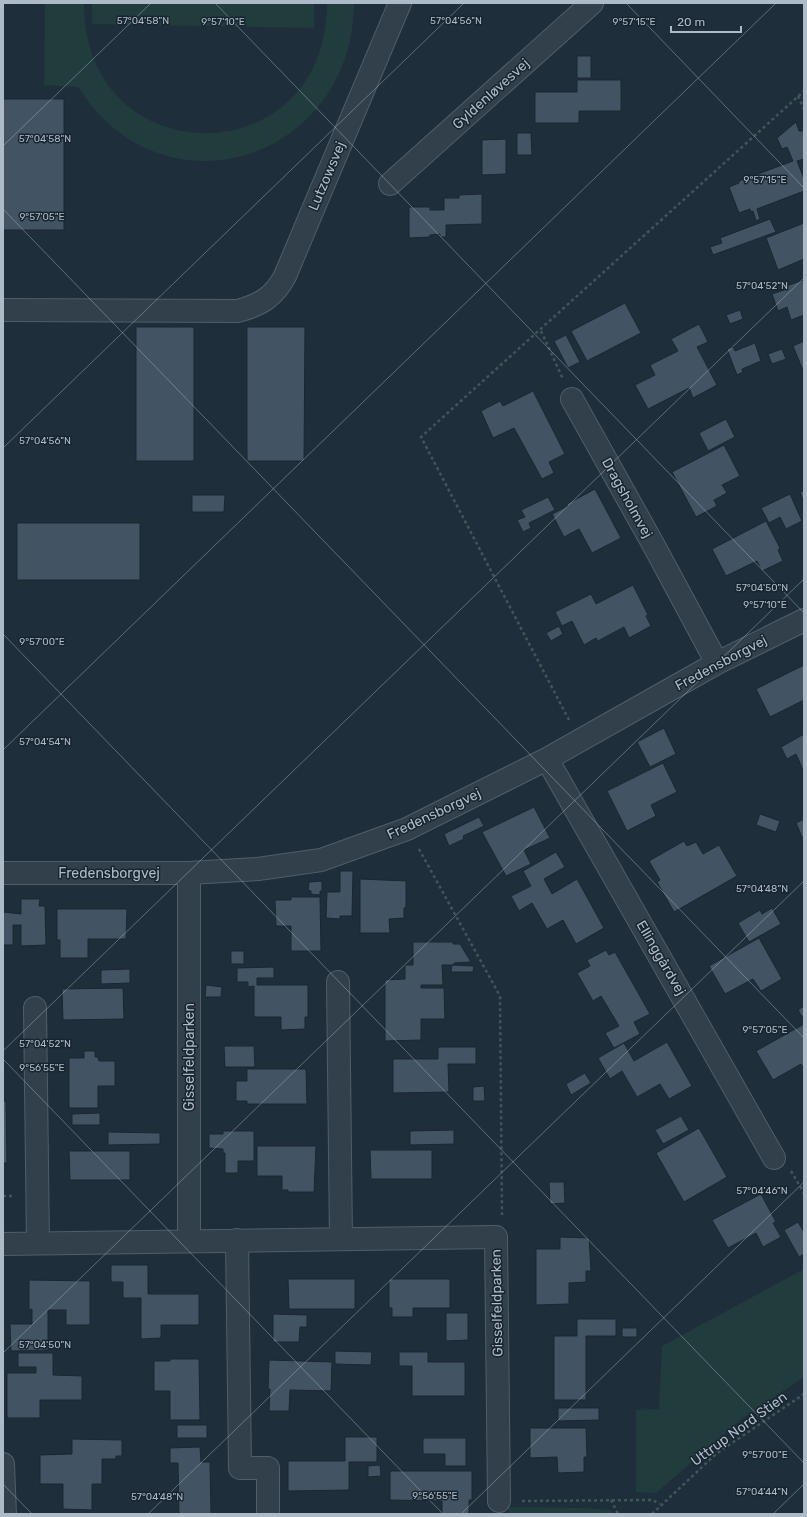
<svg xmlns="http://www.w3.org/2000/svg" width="807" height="1517" font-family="Rubik,sans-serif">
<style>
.green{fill:#213c3c}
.building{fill:#425463;stroke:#1a2732}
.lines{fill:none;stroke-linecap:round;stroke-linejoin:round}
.minor-casing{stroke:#505e69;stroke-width:24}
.path{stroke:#3e5858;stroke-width:2.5;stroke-dasharray:3 3;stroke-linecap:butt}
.minor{stroke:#32404b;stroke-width:22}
.ticks{fill:none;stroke:#adbbc8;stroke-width:1;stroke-opacity:0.45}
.labels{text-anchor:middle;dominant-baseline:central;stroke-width:3;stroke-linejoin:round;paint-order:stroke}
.street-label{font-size:14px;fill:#adbbc8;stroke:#182530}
.ticks-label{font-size:10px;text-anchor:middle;fill:#adbbc8;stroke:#182530;stroke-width:3;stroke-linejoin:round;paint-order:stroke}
</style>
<rect width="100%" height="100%" fill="#1f2e3b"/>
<path class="green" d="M45,3H84C83,176 327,177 327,3H354C353,161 162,221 78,87L44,85Z
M92,3H314V28L92,24Z
M804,1269V1377L743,1418L656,1493L636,1492V1410L659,1409L662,1346Z
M509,1507L586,1508L611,1510L613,1514H509Z"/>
<path class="building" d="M577,56H591V78H577Z
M577,80H621V111H579V123H535V92H577Z
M3,99H64V230H3Z
M796,122L799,131H804V159L797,161L804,179V191L757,209L760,219L756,221L753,211L751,212L750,209L739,213L729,187L739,183V181L793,161L787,147L782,149L777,138Z
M517,133H531L532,155H517Z
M506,139V174L482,175V140Z
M482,194V224L446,225V237H440V234L430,235V237L409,238V207H430V210H444V198H459V195Z
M770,219L776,232L713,255L710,247L722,243L720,238Z
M804,223V259L778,270L766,238Z
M804,280V315L791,320L787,307L778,311L772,294L787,289L786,286Z
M625,303L641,333L587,361L571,331Z
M740,310L743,319L730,324L726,315Z
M699,324L708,342L697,347L717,385L693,398L689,388L648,409L635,385L655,375L650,365L678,351L671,339Z
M136,327H194V461H136Z
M247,327H305L304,461H247Z
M566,335L580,362L568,368L554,341Z
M804,341V368H802L793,346Z
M755,343L761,361L742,369L743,372L737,375L727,349L733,347L735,351Z
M782,349L786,359L772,364L768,354Z
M533,391L565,454L549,462L554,473L542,479L514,428L493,438L481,411L500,401L503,406Z
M726,419L735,437L708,451L699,433Z
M724,445L740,476L722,485L727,493L714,500L717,506L696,517L672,472Z
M595,489L621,538L592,553L579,529L564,537L552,514L568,506L567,504Z
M804,491V502L800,492Z
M790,494L802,521L786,529L780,517L769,523L761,508Z
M192,495H225L224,512H192Z
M548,497L555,510L529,523L531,528L523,532L517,520L525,517L521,510Z
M766,521L780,548L778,550L783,561L762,571L757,561L726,576L712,549Z
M17,523H140V580H17Z
M633,585L648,615L646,616L651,626L629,638L624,627L598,641L596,638L584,645L572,621L562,626L555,612L591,594L596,604Z
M559,626L563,634L551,641L546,633Z
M804,665V700L770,717L756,689Z
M664,728L676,754L650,767L637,742Z
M804,734V772L796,754L787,759L781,747Z
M663,763L677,792L651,805L656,816L627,831L607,791Z
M534,807L550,838L524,850L531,864L506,876L482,832Z
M760,814L780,821L776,832L756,825Z
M479,817L484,826L463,836L464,839L449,846L444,834Z
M804,819V838L803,839L796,823Z
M684,841L687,846L696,842L703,854L719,845L737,876L674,912L657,882L660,880L649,861Z
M556,852L565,867L544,879L552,894L577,879L604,928L576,944L563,920L547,929L532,903L519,911L511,896L531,886L523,871Z
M340,871H353L352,916H340V919L326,918L327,892H340Z
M360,879L406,881V908H404V918L389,919L390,933H360Z
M322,881V891H320V895L311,894V891L308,890L309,882Z
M291,897H320L321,951H291V926H276L275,900H291Z
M21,899H40L39,906H45L46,945L21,946V925H13V945H3V912L21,914Z
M772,908L781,924L749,942L738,923L760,910L762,914Z
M57,909H127L126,939H88V958H60V940H57Z
M759,938L782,979L761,991L753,979L725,994L709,966Z
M413,942H453V944H460L471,962L454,963V965H442L443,985H421V988H444L445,1019H421V1040L385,1041V980L405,979V965H413Z
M606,950L609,955L615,952L650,1014L634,1022L640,1034L614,1048L605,1033L619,1026L601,996L593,1001L577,973L590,966L587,960Z
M231,951H244V964H231Z
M452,965L474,966L473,972H451Z
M274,967V978H257V985H308V1017H305V1029L281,1030V1017H254V986L248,987V982H237V968Z
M130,969V983L101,984V970Z
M206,985L222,987L221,997H205Z
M123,988L124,1019L63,1020L62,989Z
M804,1006V1020L798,1010Z
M804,1024V1069L801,1064L773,1080L756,1051Z
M667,1042L692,1086L669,1099L660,1084L637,1097L622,1071L610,1079L598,1058L624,1043L634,1061Z
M224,1046H254L255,1067H225Z
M438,1047H476V1064H448L449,1092L393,1093V1059H438Z
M84,1051H95V1057H98L99,1061H115V1086H98V1108H69V1058H84Z
M247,1069H306L307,1104H247V1101H236V1081H247Z
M585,1073L591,1083L571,1095L566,1084Z
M484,1086L485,1101H473V1087Z
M3,1101H6L7,1163H3Z
M100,1113V1125H72V1114Z
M681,1116L689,1130L663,1144L655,1130Z
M699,1128L727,1177L684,1202L656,1153Z
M454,1130V1144L410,1145V1131Z
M223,1131H254V1161H238V1173H225V1153H223V1149L209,1148V1134H223Z
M108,1132L160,1133V1144L108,1145Z
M257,1146H316L314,1192H288V1190H282V1176H257Z
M370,1150H432V1179H371Z
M69,1151H130V1180H70Z
M549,1182H564L565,1203L550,1204Z
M761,1194L776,1222L773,1223L781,1237L763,1247L756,1233L728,1248L712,1220Z
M798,1222L804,1232V1254L799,1257L784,1230Z
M560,1237L589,1238L591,1271H586V1282L569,1283V1304L536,1305V1249H560Z
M111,1265H148V1294H199V1325H161V1338L141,1339V1298H123V1282H111Z
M288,1279H355V1309H289Z
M389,1279H450V1308H413V1317H392V1308H389Z
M29,1280L90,1281V1325H66V1310H48V1350L11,1351L10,1324H32V1309L29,1310Z
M446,1313H468V1340L446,1341Z
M273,1314L307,1315V1327H300L299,1342H273Z
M577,1319H616V1336H586V1400H554V1336H577Z
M622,1328H637V1337H622Z
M335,1351L372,1352L371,1365L335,1364Z
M399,1352H428V1362H465V1396H412V1366H399Z
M18,1353H53V1375L82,1376V1400H40V1418H7V1373H36V1367H18Z
M170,1359H199L200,1420H170V1391H154V1361H170Z
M269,1360L332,1362L331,1391L290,1390L289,1411H269L270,1389H268Z
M558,1408H599V1420L558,1421Z
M177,1425H207V1438H177Z
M530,1428H586L587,1457H584V1472L558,1473L557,1457L530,1458Z
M345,1437H377V1462H349V1490L288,1491V1461H345Z
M423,1438H466V1466H445V1454H423Z
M72,1439L122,1440V1456H116V1459H102V1484H92V1510L63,1509V1484H40V1455L72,1454Z
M200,1447L201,1462H210L211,1514H179L178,1463H170V1448Z
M380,1465L381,1476L368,1477V1466Z
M390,1471H472V1500H469V1514H442V1501L390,1500Z"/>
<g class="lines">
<defs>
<path id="minor" d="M390,184L592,3
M3,310L238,311C260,305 274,297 285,276L400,3
M572,399L653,544L717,663
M547,759L774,1158
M3,873H189L258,869L321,860L407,829L547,759L717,663L804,620
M189,873V1241
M338,982L341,1239
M35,1008L38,1243
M237,1240L240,1468H268V1514
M3,1244L496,1237L499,1501
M3,1464L5,1514"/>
</defs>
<use href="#minor" class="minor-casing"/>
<path class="path" d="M798,96L804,109
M541,331L563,379
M569,720L421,437L804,91
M419,849L500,996L502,1215
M791,1171L804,1193
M3,1196H14
M611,1500L618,1514
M522,1501L652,1500L660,1504
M652,1514L716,1454L804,1394"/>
<use href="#minor" class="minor"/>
</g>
<path class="ticks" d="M215,3L804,613M626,3L804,188M3,146L151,3M3,209L804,1038M3,448L464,3M3,634L804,1463M3,750L776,3M3,1051L804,278M3,1059L443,1514M3,1353L804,579M3,1484L32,1514M148,1514L804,881M461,1514L804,1182M773,1514L804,1484"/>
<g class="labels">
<g class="street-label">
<text transform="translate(491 94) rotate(-42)">Gyldenløvesvej</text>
<text transform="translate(327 176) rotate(-67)">Lutzowsvej</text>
<text transform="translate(627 498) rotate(61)">Dragsholmvej</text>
<text transform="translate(721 663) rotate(-28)">Fredensborgvej</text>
<text transform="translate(434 814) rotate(-25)">Fredensborgvej</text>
<text x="109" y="873">Fredensborgvej</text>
<text transform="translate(661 958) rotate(60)">Ellinggårdvej</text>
<text transform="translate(189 1057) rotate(-90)">Gisselfeldparken</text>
<text transform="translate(497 1303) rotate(-91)">Gisselfeldparken</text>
<text transform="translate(739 1429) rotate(-36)">Uttrup Nord Stien</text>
</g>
</g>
<g class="ticks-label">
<text x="143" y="24">57°04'58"N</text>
<text x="456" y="24">57°04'56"N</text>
<text x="223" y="25">9°57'10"E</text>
<text x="634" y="25">9°57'15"E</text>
<text x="45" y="142">57°04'58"N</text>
<text x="765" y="183">9°57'15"E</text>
<text x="42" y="220">9°57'05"E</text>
<text x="762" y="289">57°04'52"N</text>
<text x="45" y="444">57°04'56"N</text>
<text x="762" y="591">57°04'50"N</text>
<text x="765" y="608">9°57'10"E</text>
<text x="42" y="645">9°57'00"E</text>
<text x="45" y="745">57°04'54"N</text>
<text x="762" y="892">57°04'48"N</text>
<text x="765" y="1033">9°57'05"E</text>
<text x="45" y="1047">57°04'52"N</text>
<text x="42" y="1071">9°56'55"E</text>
<text x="762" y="1194">57°04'46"N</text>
<text x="45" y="1348">57°04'50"N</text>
<text x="765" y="1458">9°57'00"E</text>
<text x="762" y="1495">57°04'44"N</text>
<text x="435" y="1499">9°56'55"E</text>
<text x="157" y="1500">57°04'48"N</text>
</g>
<rect width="807" height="1517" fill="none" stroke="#adbbc8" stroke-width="8"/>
<path d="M671 26v6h70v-6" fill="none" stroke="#adbbc8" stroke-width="2"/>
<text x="677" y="26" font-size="12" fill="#adbbc8" stroke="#182530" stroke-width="3" paint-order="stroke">20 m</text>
</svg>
